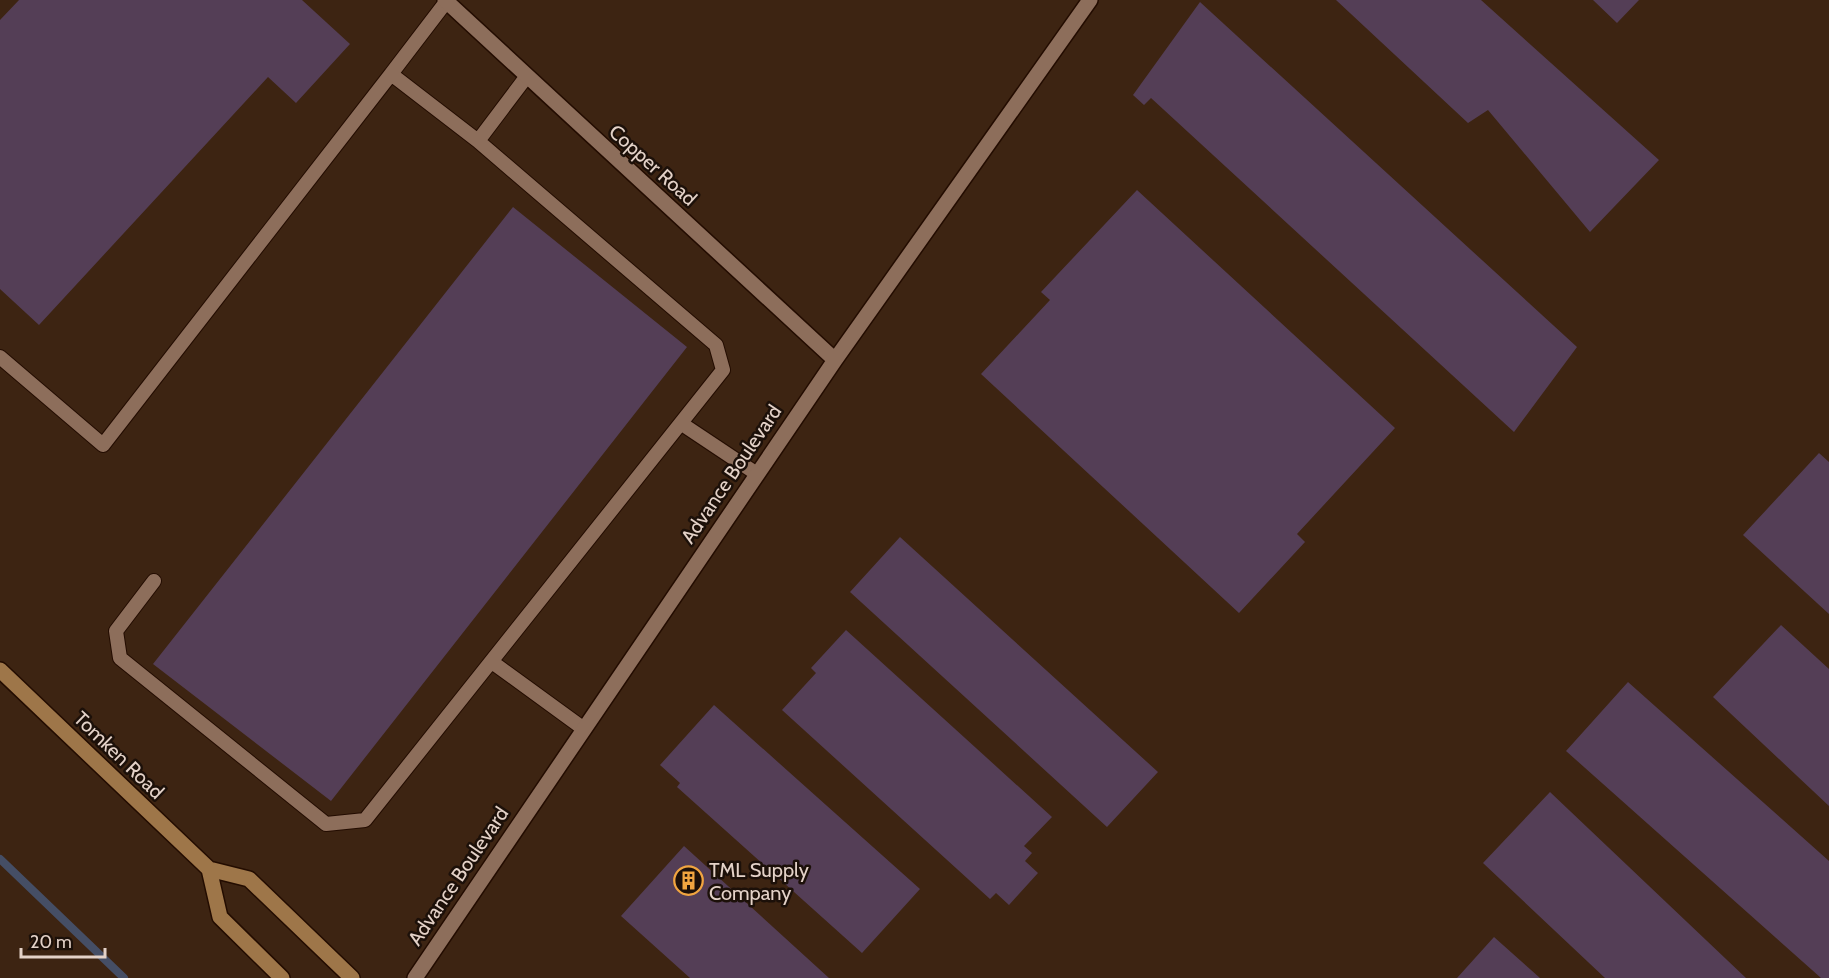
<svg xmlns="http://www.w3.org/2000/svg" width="1829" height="978" font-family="Cabin,sans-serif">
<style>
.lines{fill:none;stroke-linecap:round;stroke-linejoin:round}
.stream{stroke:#454e65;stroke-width:8}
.building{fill:#543e56}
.service-casing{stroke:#230c00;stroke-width:16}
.minor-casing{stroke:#230c00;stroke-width:18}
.secondary-casing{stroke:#230c00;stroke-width:18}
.service{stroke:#8d6e5b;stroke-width:14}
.minor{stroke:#8d6e5b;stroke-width:15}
.secondary{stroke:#9e7649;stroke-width:15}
.labels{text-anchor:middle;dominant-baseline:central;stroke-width:5;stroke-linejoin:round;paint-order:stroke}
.street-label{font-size:20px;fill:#e4d2c8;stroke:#1c1009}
.poi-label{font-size:20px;fill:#e4d2c8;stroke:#1c1009;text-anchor:start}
</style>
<rect width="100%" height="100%" fill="#3d2412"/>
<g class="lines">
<path class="stream" d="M0,859L124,978"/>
</g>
<path class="building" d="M19,0H302L350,44L296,103L268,77L39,325L0,289V20Z
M1336,0H1481L1659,160L1590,232L1488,110L1468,123Z
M1593,0H1639L1617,23Z
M1200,2L1577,347L1514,432L1151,98L1144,105L1133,95Z
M1137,190L1395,428L1297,534L1305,542L1239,613L981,374L1050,300L1041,292Z
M513,207L687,347L331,801L153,664Z
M1819,453L1829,462V614L1743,535Z
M900,537L1158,772L1107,827L850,592Z
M1781,625L1829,669V806L1713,697Z
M846,630L1052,817L1024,846L1032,853L1025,861L1038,873L1009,905L996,893L990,899L782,710L816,673L811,668Z
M1628,682L1829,861V978H1821L1566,751Z
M714,705L920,889L862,953L677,787L680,783L660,765Z
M1550,792L1746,978H1605L1483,863Z
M684,846L829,978H690L621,916Z
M1494,937L1540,978H1457Z"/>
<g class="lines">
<defs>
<path id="service" d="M446,2L391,74L478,141L527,76
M0,357L103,445L391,74
M682,424L757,474
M154,581L116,631L120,658L326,824L365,820L723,370L716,345L478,141
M492,662L584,729"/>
<path id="minor" d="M445,0L835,360
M415,978L835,360L1090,0"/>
<path id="secondary" d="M0,670L209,869L249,879L352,978
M209,869L220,917L282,978"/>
</defs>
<use href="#service" class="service-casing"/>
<use href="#minor" class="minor-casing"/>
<use href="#secondary" class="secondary-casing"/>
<use href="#service" class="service"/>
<use href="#minor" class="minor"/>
<use href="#secondary" class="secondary"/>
</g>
<defs>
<symbol id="building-ring" viewBox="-11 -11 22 22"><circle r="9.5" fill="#1c1009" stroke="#f1a540" stroke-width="1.5"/><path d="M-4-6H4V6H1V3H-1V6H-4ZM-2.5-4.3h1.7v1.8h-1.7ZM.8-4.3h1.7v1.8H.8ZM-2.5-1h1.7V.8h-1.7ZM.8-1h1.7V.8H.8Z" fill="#f1a540"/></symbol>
</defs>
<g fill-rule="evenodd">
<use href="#building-ring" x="672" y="864" width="33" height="33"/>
</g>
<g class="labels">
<g class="street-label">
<text transform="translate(653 165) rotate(42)">Copper Road</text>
<text transform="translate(731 474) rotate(-56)">Advance Boulevard</text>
<text transform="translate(119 755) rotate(44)">Tomken Road</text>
<text transform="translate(458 876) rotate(-56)">Advance Boulevard</text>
</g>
<g class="poi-label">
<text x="709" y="870">TML Supply<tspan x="709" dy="23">Company</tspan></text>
</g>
</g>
<path d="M21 948v9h84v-9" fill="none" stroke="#e4d2c8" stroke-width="3"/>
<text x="30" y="948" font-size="18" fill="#e4d2c8" stroke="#1c1009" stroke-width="4.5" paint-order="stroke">20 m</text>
</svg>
